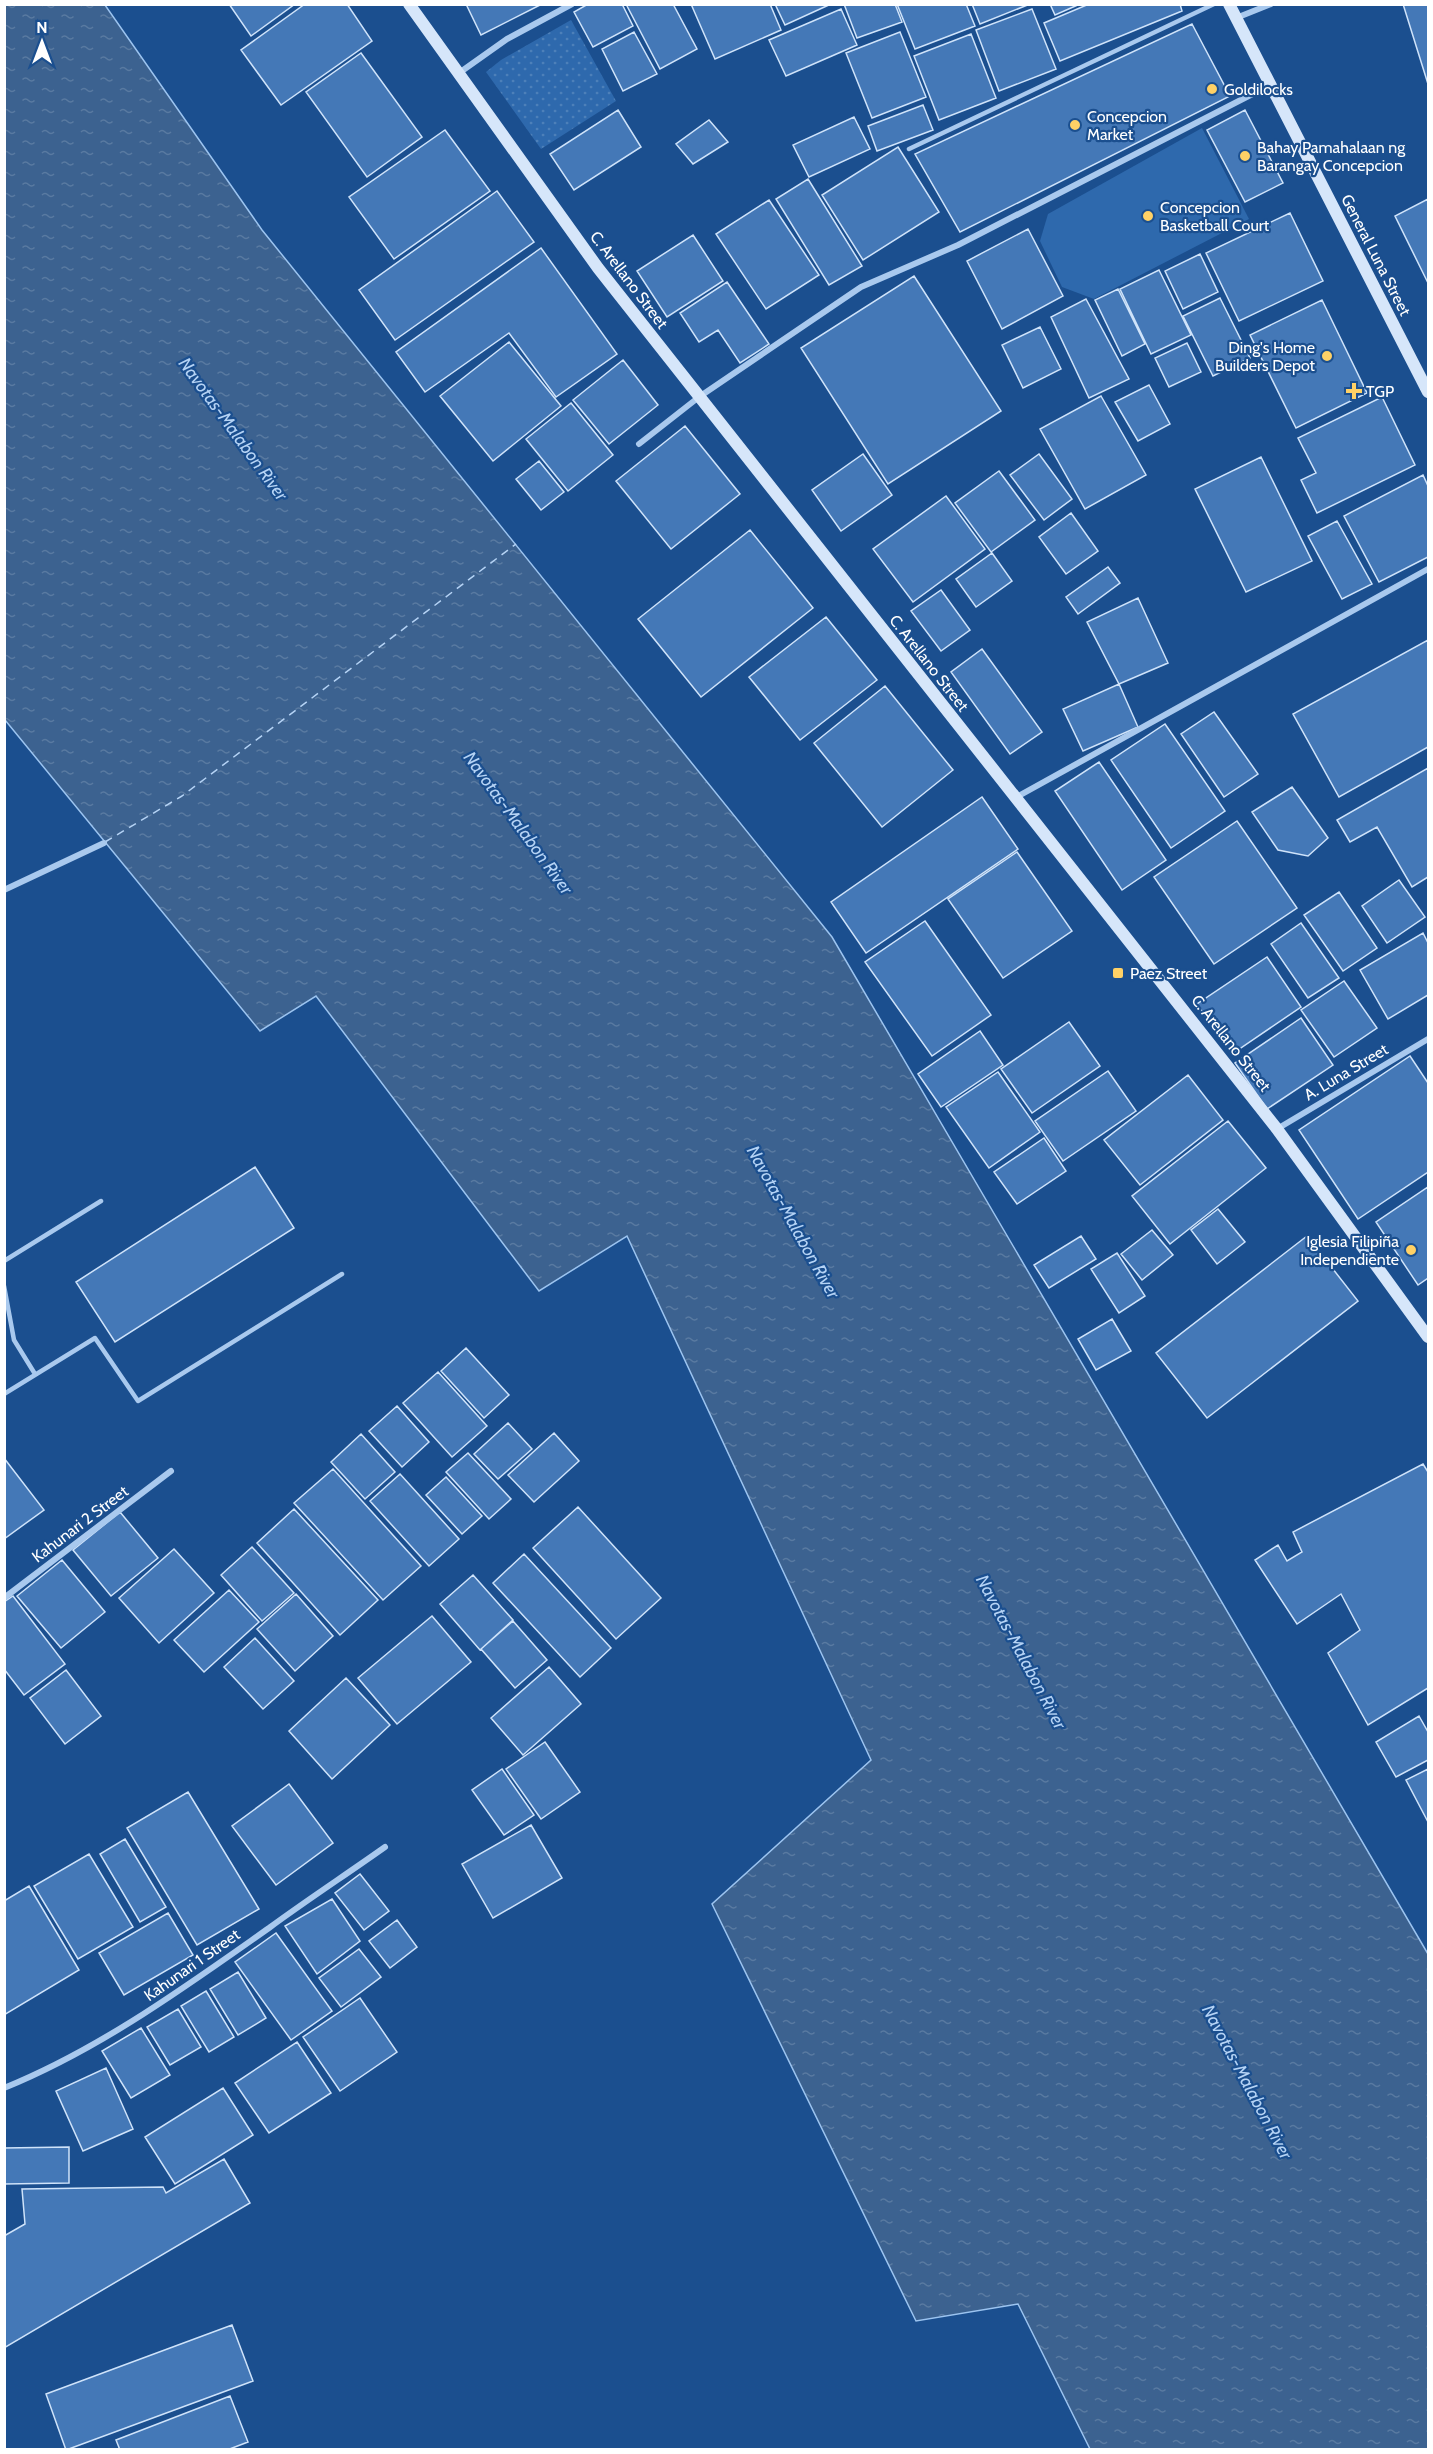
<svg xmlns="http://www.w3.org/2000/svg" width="1433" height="2454" font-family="Cabin,sans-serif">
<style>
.park{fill:url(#park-dots)}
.pitch{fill:#2e69ad}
.water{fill:url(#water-ripples);stroke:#9cc4f0;stroke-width:1.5}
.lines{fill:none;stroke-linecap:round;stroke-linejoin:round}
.ferry{stroke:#b5d3f5;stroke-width:1.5;stroke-dasharray:8 6;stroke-linecap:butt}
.building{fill:#4478b7;stroke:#cfe3fa;stroke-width:1.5}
.service{stroke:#a9c9ee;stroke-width:4.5}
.minor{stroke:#a9c9ee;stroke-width:6}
.secondary{stroke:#d6e6fa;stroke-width:12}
.poi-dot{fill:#ffd166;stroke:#1b4f8f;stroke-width:2}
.labels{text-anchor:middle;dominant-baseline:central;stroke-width:4.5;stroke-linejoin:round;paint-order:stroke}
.poi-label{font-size:16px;fill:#fff;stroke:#1b4f8f;text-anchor:start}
.street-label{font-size:16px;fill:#fff;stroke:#1b4f8f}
.water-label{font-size:18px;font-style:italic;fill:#b5d3f5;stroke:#1b4f8f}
</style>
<defs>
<pattern id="park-dots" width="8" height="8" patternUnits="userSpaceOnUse" patternTransform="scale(1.5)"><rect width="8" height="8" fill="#2e69ad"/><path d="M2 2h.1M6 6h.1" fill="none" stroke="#4d80b9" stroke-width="1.8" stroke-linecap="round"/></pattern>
<pattern id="water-ripples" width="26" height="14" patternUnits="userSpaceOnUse" patternTransform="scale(1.5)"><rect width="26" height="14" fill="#3c6290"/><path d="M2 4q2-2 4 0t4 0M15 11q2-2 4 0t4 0" fill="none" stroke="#597aa1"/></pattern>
</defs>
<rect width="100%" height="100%" fill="#1b4f8f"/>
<path class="park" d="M571,20L616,101L541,149L486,72L501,60Z"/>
<path class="pitch" d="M1202,128L1249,219L1094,299L1062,287L1040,241L1048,214Z"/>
<path class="water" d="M4,5H105L262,230L832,937L1428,1954V2449H1090L1018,2304L916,2321L712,1904L871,1760L627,1236L539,1291L316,996L260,1031L5,720Z"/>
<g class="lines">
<path class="ferry" d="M105,842L182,796L516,544"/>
</g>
<path class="building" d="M229,4H295L251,36Z
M305,4H347L372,41L281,105L241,50Z
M466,4H542L481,35Z
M588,4H622L633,26L593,47L574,12Z
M626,4H673L697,49L660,69Z
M691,4H770L781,30L715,59Z
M775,4H831L785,25Z
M844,4H895L902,22L857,38Z
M897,4H966L975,26L915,49Z
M972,4H1030L980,24Z
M1050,4H1080L1055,15Z
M1089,4H1180L1182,11L1060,61L1044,23Z
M1403,4H1428V84Z
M841,9L857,45L786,76L769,40Z
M1032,9L1056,69L999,91L976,30Z
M1192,24L1230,96L960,232L915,154Z
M634,32L657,74L623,91L602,49Z
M900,32L926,97L872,118L846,53Z
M971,34L996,98L939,120L914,56Z
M361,53L422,137L367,177L306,92Z
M923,105L933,130L877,151L868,126Z
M618,110L641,147L574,190L550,154Z
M1245,110L1283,183L1245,202L1207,130Z
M854,117L870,149L809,177L793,145Z
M709,120L728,142L693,164L676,144Z
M445,130L490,191L394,259L349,197Z
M898,147L939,212L863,260L822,195Z
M808,179L862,266L829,285L776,199Z
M497,191L534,242L395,340L359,290Z
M1428,199V283L1395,216Z
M769,200L819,275L766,309L716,234Z
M1290,213L1323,281L1239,321L1206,253Z
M1028,229L1063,296L1002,329L967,261Z
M693,235L723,281L667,317L637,271Z
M541,248L617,354L556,397L509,333L425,392L396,352Z
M1200,254L1218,292L1183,309L1165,271Z
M1159,270L1191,335L1151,354L1120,289Z
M914,276L1001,411L888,484L801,348Z
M727,282L769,344L740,363L718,330L699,342L680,313Z
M1118,289L1145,344L1122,356L1095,300Z
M1220,298L1250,358L1213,376L1183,316Z
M1086,299L1129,379L1089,398L1051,317Z
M1322,300L1367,393L1296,428L1250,335Z
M1040,327L1061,369L1023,388L1002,345Z
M509,342L561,406L493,461L440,396Z
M1187,343L1201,372L1169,387L1155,358Z
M623,360L658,405L609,444L573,400Z
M1149,385L1170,424L1138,441L1115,402Z
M1101,396L1146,475L1085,509L1040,429Z
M1382,397L1415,465L1317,513L1301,480L1316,473L1298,438Z
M571,403L613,455L568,491L526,439Z
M685,426L740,494L671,549L616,481Z
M863,454L892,495L841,531L812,490Z
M1039,454L1072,499L1044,520L1010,475Z
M1261,457L1312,561L1246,592L1195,489Z
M539,461L564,492L541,510L516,479Z
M999,471L1035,520L991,552L955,503Z
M1423,475L1428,486V557L1379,582L1344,516Z
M946,496L985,549L913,602L873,549Z
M1071,513L1098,551L1066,574L1039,537Z
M1337,521L1372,584L1342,599L1308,536Z
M750,530L813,608L701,697L638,619Z
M992,553L1012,581L976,607L956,579Z
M1108,567L1120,583L1078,614L1066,597Z
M941,590L970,630L941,651L911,611Z
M1138,598L1168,663L1119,684L1087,622Z
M826,617L877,680L800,740L749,677Z
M1428,640V747L1339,797L1293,714Z
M982,649L1042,732L1010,754L951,672Z
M1119,684L1138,727L1083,751L1063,709Z
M885,686L953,770L882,827L814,743Z
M1214,712L1258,774L1224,797L1181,734Z
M1165,724L1225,811L1171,848L1111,760Z
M1099,762L1166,860L1122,890L1055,791Z
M1428,768V877L1412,887L1377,827L1350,842L1337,820Z
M1292,787L1328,838L1308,856L1278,850L1252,812Z
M982,797L1018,849L866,953L831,902Z
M1237,821L1297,908L1214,964L1154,877Z
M1017,852L1072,931L1003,978L948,899Z
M1399,880L1425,917L1387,943L1362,906Z
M1339,892L1377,948L1343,971L1304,915Z
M925,921L991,1015L932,1056L865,962Z
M1301,923L1339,978L1308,998L1271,944Z
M1423,933L1428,943V995L1388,1019L1360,970Z
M1267,957L1301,1007L1232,1054L1197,1004Z
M1344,981L1377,1028L1334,1057L1301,1010Z
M1301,1018L1333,1065L1267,1109L1235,1063Z
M1069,1022L1100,1066L1032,1113L1001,1069Z
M980,1031L1003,1065L941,1107L918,1074Z
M1410,1056L1428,1083V1172L1358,1219L1299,1130Z
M1108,1071L1136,1111L1063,1161L1035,1121Z
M998,1072L1040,1132L989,1168L946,1107Z
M1188,1075L1223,1120L1140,1185L1104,1140Z
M1228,1121L1266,1168L1170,1244L1132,1196Z
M1044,1138L1066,1171L1017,1204L994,1172Z
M255,1167L294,1228L115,1342L76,1282Z
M1428,1187V1278L1418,1285L1376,1222Z
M1218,1209L1245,1242L1217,1264L1191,1230Z
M1152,1230L1173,1255L1142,1280L1121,1254Z
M1081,1236L1096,1259L1049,1288L1034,1265Z
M1307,1236L1358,1301L1207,1418L1156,1353Z
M1117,1253L1145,1296L1119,1313L1091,1269Z
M1112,1319L1131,1351L1096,1370L1078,1339Z
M466,1348L509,1395L484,1418L441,1371Z
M438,1372L487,1426L452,1457L403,1403Z
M397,1406L429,1442L402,1467L369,1431Z
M508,1423L532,1449L498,1479L474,1454Z
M554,1433L579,1461L534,1502L508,1475Z
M361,1434L395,1472L365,1499L331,1462Z
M468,1453L511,1499L489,1519L446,1472Z
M4,1458L44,1510L4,1539Z
M1423,1464L1428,1472V1688L1368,1725L1328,1653L1360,1630L1341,1594L1297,1624L1255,1560L1278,1545L1287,1561L1302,1552L1293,1532Z
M333,1469L421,1566L383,1600L294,1503Z
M400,1474L459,1539L429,1566L370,1501Z
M446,1477L482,1516L462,1534L426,1495Z
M578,1507L661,1598L616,1639L533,1548Z
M294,1509L378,1600L340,1635L257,1543Z
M120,1512L158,1558L111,1596L73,1550Z
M252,1547L294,1593L262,1621L221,1575Z
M174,1549L214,1593L159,1643L119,1598Z
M524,1554L611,1648L580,1677L493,1583Z
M62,1560L105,1612L61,1648L17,1596Z
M473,1575L513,1620L480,1650L440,1604Z
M229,1590L259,1622L204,1672L174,1640Z
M296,1594L333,1636L295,1671L257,1629Z
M13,1596L65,1664L24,1695L4,1669V1602Z
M432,1616L471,1662L397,1724L358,1678Z
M513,1621L547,1660L515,1688L481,1649Z
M255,1638L294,1681L263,1709L224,1667Z
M549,1667L581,1704L523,1755L491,1718Z
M66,1670L101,1716L65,1744L30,1698Z
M346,1678L390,1725L332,1779L289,1731Z
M1419,1716L1428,1732V1760L1396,1777L1376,1742Z
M545,1742L580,1792L541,1819L506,1769Z
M502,1769L534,1815L504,1835L472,1790Z
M1428,1769V1822L1406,1780Z
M289,1784L333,1843L276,1885L232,1826Z
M188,1792L259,1909L197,1945L127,1828Z
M531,1825L562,1878L493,1918L462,1864Z
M125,1839L166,1907L140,1922L100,1854Z
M89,1854L133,1927L78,1959L34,1886Z
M360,1874L389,1911L364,1930L335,1893Z
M29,1886L79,1970L4,2015V1901Z
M332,1899L360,1941L317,1974L285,1926Z
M168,1913L193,1955L124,1995L99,1953Z
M397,1920L417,1947L390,1968L369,1941Z
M276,1933L332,2011L291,2040L235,1962Z
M359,1949L381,1977L341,2007L319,1978Z
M238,1972L266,2018L238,2035L210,1989Z
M206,1991L234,2037L209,2052L181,2006Z
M360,1998L397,2052L340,2091L303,2037Z
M178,2009L201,2047L170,2065L147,2027Z
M141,2028L170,2075L131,2098L102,2051Z
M297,2042L331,2093L269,2133L235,2083Z
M106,2068L133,2129L83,2151L56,2091Z
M223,2088L253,2135L175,2184L145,2137Z
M69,2147V2183L4,2184V2148Z
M224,2159L250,2203L4,2348V2236L25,2224L22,2189L163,2187L166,2193Z
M232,2325L253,2381L66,2450L46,2394Z
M230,2396L248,2442L227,2450H120L116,2440Z"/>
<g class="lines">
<path class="service" d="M909,149L1214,4
M4,1261L101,1201
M4,1286L14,1340L35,1374
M4,1394L95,1338L138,1401L342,1274"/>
<path class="minor" d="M1236,18L1271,4
M459,73L507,39L572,4
M639,444L699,397L861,287L958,245L1270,85
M1015,798L1428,569
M4,890L104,843
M1277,1129L1428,1039
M4,1598L171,1471
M4,2088C100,2049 185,1987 269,1928C307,1900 347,1874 385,1847"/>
<path class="secondary" d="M409,4L598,268L1277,1129L1428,1337
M1229,4L1428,392"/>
</g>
<g class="poi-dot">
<circle cx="1212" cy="89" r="6"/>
<circle cx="1075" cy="125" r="6"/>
<circle cx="1245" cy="156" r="6"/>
<circle cx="1148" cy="216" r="6"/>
<circle cx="1327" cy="356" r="6"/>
<path d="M1351 382h6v6h6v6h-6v6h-6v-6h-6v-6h6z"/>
<rect x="1112" y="967" width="12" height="12" rx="3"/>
<circle cx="1411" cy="1250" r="6"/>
</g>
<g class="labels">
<g class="poi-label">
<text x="1224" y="89">Goldilocks</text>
<text x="1087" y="116">Concepcion<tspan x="1087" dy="18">Market</tspan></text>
<text x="1257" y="147">Bahay Pamahalaan ng<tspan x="1257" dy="18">Barangay Concepcion</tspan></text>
<text x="1160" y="207">Concepcion<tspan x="1160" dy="18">Basketball Court</tspan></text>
<text x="1315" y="347" text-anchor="end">Ding's Home<tspan x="1315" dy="18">Builders Depot</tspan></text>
<text x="1366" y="391">TGP</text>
<text x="1130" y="973">Paez Street</text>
<text x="1399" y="1241" text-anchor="end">Iglesia Filipiña<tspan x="1399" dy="18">Independiente</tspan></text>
</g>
<g class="street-label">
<text transform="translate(1376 255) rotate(63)">General Luna Street</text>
<text transform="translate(629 280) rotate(53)">C. Arellano Street</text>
<text transform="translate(929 663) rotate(52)">C. Arellano Street</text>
<text transform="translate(1231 1043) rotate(52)">C. Arellano Street</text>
<text transform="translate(1346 1072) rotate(-31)">A. Luna Street</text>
<text transform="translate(80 1524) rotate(-37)">Kahunari 2 Street</text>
<text transform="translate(192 1965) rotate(-35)">Kahunari 1 Street</text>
</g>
<g class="water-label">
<text transform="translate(233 429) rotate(54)">Navotas-Malabon River</text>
<text transform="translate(518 823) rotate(54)">Navotas-Malabon River</text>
<text transform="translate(793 1222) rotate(61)">Navotas-Malabon River</text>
<text transform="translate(1021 1652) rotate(62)">Navotas-Malabon River</text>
<text transform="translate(1247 2082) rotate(62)">Navotas-Malabon River</text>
</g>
</g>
<rect width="1433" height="2454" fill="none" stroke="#ffffff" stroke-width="12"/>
<g transform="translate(42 42)" stroke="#1b4f8f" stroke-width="4.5" paint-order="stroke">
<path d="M0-4.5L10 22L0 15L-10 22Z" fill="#ffffff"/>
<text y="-9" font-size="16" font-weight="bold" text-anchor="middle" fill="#ffffff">N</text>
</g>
</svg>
